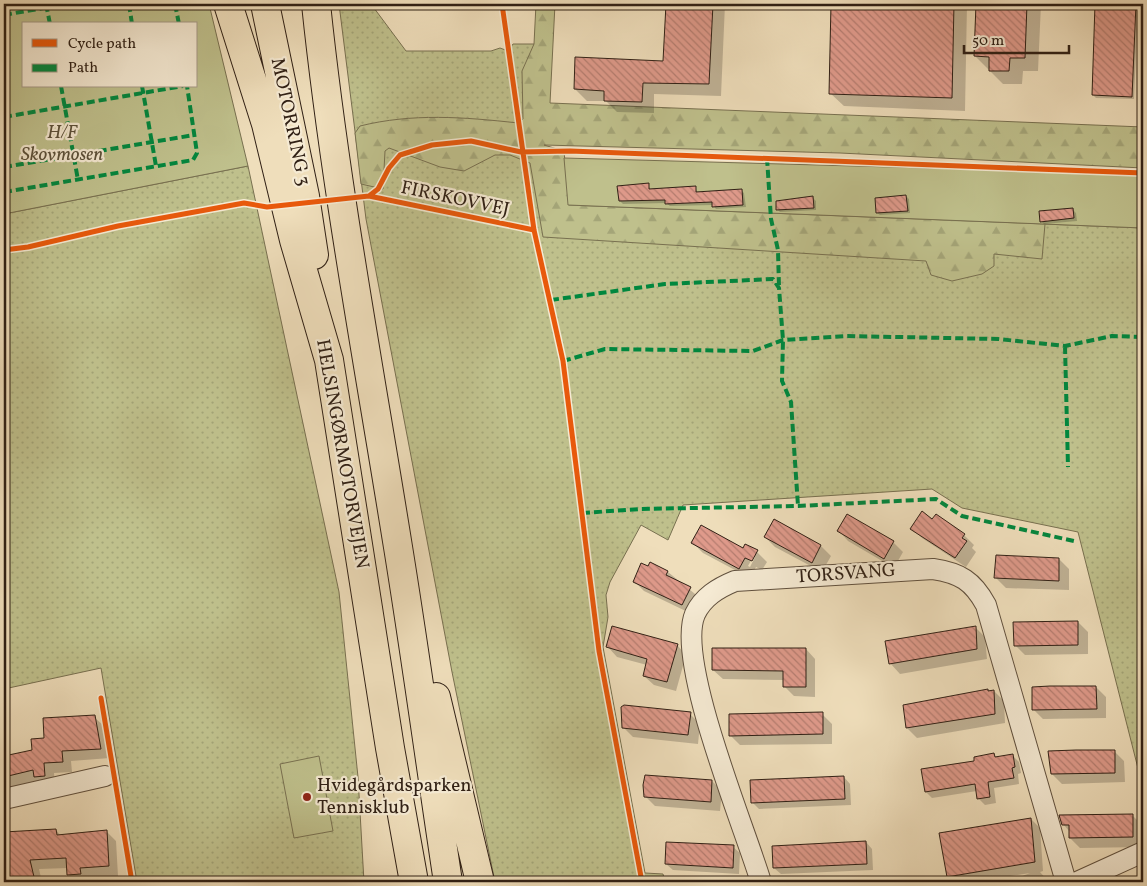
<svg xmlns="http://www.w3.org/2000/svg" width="1147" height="886" font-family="Vollkorn,serif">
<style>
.grass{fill:url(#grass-dots);stroke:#787050}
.forest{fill:url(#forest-firs);stroke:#787050}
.green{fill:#bfc08c;stroke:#787050;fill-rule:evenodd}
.shadow{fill:#0003;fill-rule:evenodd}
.building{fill:url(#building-back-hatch);stroke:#302015}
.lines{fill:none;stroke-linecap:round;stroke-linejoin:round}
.minor-casing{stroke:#60503e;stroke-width:22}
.highway-casing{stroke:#302015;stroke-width:30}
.minor{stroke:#f5ead3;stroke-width:20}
.highway{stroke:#efdebb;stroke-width:28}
.quiet{stroke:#00873e;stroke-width:4;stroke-dasharray:8 4;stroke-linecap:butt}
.cycleway-casing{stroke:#f5ead3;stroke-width:8}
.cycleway{stroke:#e8590c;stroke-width:5}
.poi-dot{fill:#8f2418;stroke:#f5ead3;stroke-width:2}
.labels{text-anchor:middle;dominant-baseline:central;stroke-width:4.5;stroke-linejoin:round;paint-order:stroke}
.street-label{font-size:19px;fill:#302015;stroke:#f5ead3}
.park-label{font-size:19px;font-style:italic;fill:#5b5039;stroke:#f5ead3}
.poi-label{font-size:19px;fill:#302015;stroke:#f5ead3;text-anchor:start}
</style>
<defs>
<pattern id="grass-dots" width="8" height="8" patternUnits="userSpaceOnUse" patternTransform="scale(1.25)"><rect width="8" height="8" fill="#bfc08c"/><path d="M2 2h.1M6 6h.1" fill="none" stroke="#a4a578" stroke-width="1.8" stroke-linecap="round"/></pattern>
<pattern id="forest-firs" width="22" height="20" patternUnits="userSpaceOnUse" patternTransform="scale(1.25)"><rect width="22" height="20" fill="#bfc08c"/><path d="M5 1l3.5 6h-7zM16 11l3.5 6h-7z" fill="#a4a578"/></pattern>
<pattern id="building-back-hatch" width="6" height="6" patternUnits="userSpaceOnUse" patternTransform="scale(1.25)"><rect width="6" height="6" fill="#df9a8b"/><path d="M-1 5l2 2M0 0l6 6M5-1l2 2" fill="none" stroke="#b57d70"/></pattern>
</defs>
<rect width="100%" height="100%" fill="#efdebb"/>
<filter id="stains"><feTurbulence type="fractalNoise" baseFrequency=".004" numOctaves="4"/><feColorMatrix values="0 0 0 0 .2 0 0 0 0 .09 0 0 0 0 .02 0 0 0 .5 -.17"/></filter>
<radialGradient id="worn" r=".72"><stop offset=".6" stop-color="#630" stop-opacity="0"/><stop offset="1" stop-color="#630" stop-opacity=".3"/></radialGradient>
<path class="grass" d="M339,4H371L406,51H491L500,48L508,51L513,44H534L541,145L564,151L568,205L1143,228V788L1078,532L962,508L932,489L683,505L668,540L641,525L610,582L606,595L608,617L603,647L645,873L663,874L665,882H495L452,672L366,219Z
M248,166L339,592L358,777L364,882H137L101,668L4,689V214Z"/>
<path class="forest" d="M536,4H555L550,103L1143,127V168L840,153L544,145L564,151L569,205L1045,224L1042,259L994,254V266L982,274L952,281L931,275L926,261L543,237L530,163L510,155H495L464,171L440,167L389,148L385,151L383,189L361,184L355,133L360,126C412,113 464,117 518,123L523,119L522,71L534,44Z"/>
<path class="green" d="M4,4H209L248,166L4,214ZM24,24H196V86H24Z
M564,158L1143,174V228L568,205Z
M319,756L333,831L294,838L280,764Z"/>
<path class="shadow" d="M667,4H725L721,96L654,94V113L617,112L606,101H587L575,89L665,62Z
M832,4H967L965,111L844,106L830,93Z
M977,4H1041L1038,71H1023L1022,84H1003L975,56Z
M1097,4H1143V6H1138L1134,99L1096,98L1093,95Z
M648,185L651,190L695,187L698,193L741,190L744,193L746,207L716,209L713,205L670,206L666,203L623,204L620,201Z
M906,196L909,199L910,213L880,215L877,213Z
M813,198L816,201V210L780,212L777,209Z
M1073,210L1076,213L1077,221L1044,224L1041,221Z
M848,516L893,542L903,552L894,568L848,541L839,531Z
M933,520L964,535L974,545L972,548L976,552L966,567L922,538L912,528Z
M774,521L821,546L831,556L822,572L775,547L765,537Z
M693,543L757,552L767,562L762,570L756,567L750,578L703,553ZM753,557H755L750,567L748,566Z
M1059,559L1069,569V590L1006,588L996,578Z
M650,564L668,572L700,598L692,614L644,591L634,581Z
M1078,622L1088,632V654L1025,655L1015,645Z
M975,627L985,637L987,659L900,674L890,663Z
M677,645L686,655L676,691L654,685L644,676L647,665L617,657L608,647Z
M806,649L815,659V697L794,696L784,686V680L723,679L713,670Z
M1096,687L1106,697V718L1043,719L1033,709Z
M988,690L994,691L1004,701L1005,723L917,738L907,728Z
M690,714L700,724L698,744L633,737L623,727Z
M822,714L832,724V744L740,745L730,735Z
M94,717L105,727L110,758L71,761L72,772L54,773L55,786L4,789V757L33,750L45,739Z
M1114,751L1124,761L1125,782L1062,784L1052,774Z
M994,755L997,758L1013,756L1019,762L1021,773L1018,774L1019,784L994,788L996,803L985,805L978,798L977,791L932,798L926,792L976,762Z
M844,777L850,784L851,805L759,809L752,802Z
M712,781L722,791L720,811L655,806L645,796Z
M1132,815L1142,825L1143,847L1080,848L1070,838V832L1063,824Z
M1031,819L1040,828L1043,871L1040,872L1049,882H1007L1030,873L972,882H954L948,876Z
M56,830L61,836L107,832L116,841L118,876L89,877L90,882H76L69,875L68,868L39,869L42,882H4V833Z
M866,842L872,849L873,870L781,874L774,868Z
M733,847L740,853L739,874L673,870L666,864Z"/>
<path class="building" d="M666,4H713L709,84L643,83L642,102L604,101V91L574,89L575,57L663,61Z
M831,4H954L952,98L829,94Z
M976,4H1027L1025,58H1010L1009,71H989V57L974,56Z
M1095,4H1136L1132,97L1092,95Z
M649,183V189L696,186V192L742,189L743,205L712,207V202L665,204V200L619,201L617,186Z
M906,195L908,211L876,213L875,198Z
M813,196L814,208L776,210V201Z
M1073,208L1074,218L1040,222L1039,211Z
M922,511L932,519L936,514L965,534L962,538L967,541L955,558L910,529Z
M847,514L894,541L884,559L837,531Z
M774,519L821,545L812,563L764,537Z
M701,525L743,548L745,544L758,550L752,561L745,558L739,569L691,543Z
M996,555L1059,558V581L994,578Z
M650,562L668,571L666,575L691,587L682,605L633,582L641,563L648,566Z
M1078,621V645L1014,646L1013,622Z
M612,626L678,644L667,682L643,676L647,659L606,647Z
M976,626L977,649L889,664L885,641Z
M712,648H806V687H783V671L712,670Z
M1050,686H1096L1097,709L1032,710V687Z
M988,689V691L994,690L995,714L906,728L903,705Z
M624,705L691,712L688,735L622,728L621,707Z
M823,712V734L729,736V714Z
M95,715L101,749L62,751L63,762L44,763L45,776L34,777L33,770L4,777V756L32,750L31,739L44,738L43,718Z
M1076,750H1115V773L1051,774L1048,751Z
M994,753L995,757L1013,754L1015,767L1012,768L1014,778L988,782L990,797L977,799L975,784L925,792L921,769L974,761V757Z
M645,775L712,780L711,802L644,797L643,785Z
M844,776L845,799L751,803L750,780Z
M1133,814V837L1069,838V825H1062L1059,815Z
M1031,818L1035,862L947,877L939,833Z
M56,829L57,835L107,830L109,866L80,868L81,874L67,875L66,858L30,860L35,881L4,882V832Z
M866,841L867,864L773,868L772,846Z
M666,842L734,845L733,868L665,864Z"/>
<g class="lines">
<defs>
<path id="minor" d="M4,799L105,776
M761,882C745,828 675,661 695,614C703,597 718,588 735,581L933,569C960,573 973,581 986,605L1066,882
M1077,882L1143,852"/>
<path id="highway" d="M228,4L266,124L294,240L329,360L390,748L414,882
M265,4L305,196L314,255
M316,4C335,186 369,366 398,547C416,658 431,770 448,882
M436,697L480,882"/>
</defs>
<use href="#minor" class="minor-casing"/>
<use href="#highway" class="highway-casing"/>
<use href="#minor" class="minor"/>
<use href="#highway" class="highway"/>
<path class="quiet" d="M46,4L50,24
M129,4L132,24
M175,4L179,24
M4,15L66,4
M61,86L78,180
M142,86L156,166
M4,117L183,86
M767,158L771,219L778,250L779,287
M4,167L194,135
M4,192L193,160L197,153L187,86
M551,300L665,284L773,279L779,288L783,340L782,381L791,402L798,506
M1065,346L1068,467
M563,361L605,349L753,351L783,340L847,336L998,339L1065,346L1112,336L1143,337
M582,513L640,509L798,506L936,499L962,516L1074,541"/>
<defs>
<path id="cycleway" d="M502,4L534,230L563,361L599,651L642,882
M369,196L534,230
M4,250L28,247L118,226L244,203L267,207L369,196L378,189L389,168L400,155L432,145L471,141L521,152L570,151L1143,173
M101,698L132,882"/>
</defs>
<use href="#cycleway" class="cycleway-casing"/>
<use href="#cycleway" class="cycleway"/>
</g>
<circle class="poi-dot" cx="307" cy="797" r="5"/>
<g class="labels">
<g class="street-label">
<text transform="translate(290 122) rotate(78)">MOTORRING 3</text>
<text transform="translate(455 199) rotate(12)">FIRSKOVVEJ</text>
<text transform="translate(342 454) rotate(80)">HELSINGØRMOTORVEJEN</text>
<text transform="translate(846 574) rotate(-4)">TORSVANG</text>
</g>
<g class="park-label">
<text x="62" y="133">H/F<tspan x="62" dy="22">Skovmosen</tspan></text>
</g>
<g class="poi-label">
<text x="317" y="786">Hvidegårdsparken<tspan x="317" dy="22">Tennisklub</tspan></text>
</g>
</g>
<rect width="1147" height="886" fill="none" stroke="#efdebb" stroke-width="20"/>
<rect x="5" y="5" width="1137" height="876" fill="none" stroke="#302015" stroke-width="2.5"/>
<rect x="10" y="10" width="1127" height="866" fill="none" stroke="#302015"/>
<rect x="22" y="22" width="175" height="65" fill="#f5ead3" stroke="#a69987"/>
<rect x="32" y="39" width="25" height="8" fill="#e8590c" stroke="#a69987"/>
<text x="68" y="48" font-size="15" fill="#302015">Cycle path</text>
<rect x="32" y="64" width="25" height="8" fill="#00873e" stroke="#a69987"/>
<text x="68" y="72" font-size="15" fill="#302015">Path</text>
<path d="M964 45v8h105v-8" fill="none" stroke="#302015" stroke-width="2.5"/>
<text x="972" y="45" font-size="15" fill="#302015" stroke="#f5ead3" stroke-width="4" paint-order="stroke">50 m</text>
<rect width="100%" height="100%" filter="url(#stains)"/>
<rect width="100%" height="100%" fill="url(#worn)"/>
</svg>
